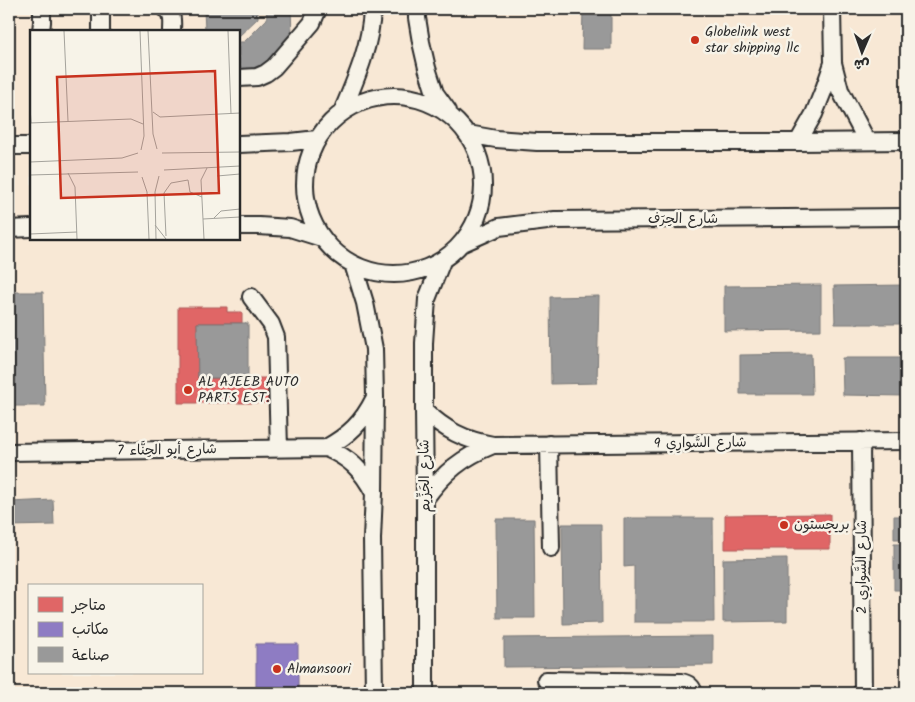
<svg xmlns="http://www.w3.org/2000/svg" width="915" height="702" font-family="Kalam,'Playpen Sans Arabic',sans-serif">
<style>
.built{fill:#f8e8d5;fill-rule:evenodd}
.shops{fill:#e06666;stroke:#aa5454}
.offices{fill:#8e7cc3;stroke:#706495}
.industry{fill:#999;stroke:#787878}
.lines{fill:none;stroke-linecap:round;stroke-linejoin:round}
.minor-casing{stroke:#2b2b2b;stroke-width:20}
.minor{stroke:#f7f3e8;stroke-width:16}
.poi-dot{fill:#c8321e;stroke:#f7f3e8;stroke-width:2}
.labels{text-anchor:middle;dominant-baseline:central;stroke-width:5;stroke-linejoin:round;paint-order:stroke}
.poi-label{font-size:14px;fill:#2b2b2b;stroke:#f7f3e8;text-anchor:start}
.street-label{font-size:14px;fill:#2b2b2b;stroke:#f7f3e8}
.inset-road{fill:none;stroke:#a5a39c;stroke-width:1}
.view{fill:#c8321e;fill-opacity:0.15;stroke:#c8321e;stroke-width:2.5}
.inset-edge{fill:none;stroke:#2b2b2b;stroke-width:2.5}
</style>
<rect width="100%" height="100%" fill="#f7f3e8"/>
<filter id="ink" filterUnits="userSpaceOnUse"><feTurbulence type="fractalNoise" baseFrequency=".02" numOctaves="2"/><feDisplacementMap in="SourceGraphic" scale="10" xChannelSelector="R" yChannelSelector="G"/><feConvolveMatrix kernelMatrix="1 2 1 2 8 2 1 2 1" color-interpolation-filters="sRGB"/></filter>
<g filter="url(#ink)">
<path class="built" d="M9,9H906V693H9ZM31,31H239V239H31ZM29,586H201V673H29Z"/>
<path class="shops" d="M178,307H227V312H242V323H197L198,378H268V403H178Z
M830,514V549H725V515Z"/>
<path class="offices" d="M256,644H298V693H256Z"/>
<path class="industry" d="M204,9H258V18L239,36V31H205Z
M266,9H291L292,34L256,72H239V42H244L267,19Z
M583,9H611V49H582Z
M9,41H10V74H9Z
M821,285V330L724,331V286Z
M906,285V324H835L834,286Z
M9,292H43L45,406H9Z
M599,296L597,383L551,384L550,297Z
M197,323H248V378H198Z
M811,354L812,394H740V355Z
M842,358H906V396L843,395Z
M53,500L54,525L9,526V502Z
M894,516H906V539H894Z
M624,518H713L714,622H634V566L624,567Z
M496,519H534L535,618H497Z
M562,524H601L602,623L563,624Z
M894,544H906V590H894Z
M787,558V621L723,622V559Z
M713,636V665L504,667V638Z"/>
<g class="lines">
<defs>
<path id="minor" d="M101,9V31
M166,9C174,15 172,23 172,31
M417,9V18L421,42L427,68L435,93L448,111
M832,9L833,63L840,90L867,141
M41,31L42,22V9
M239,78L257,77L266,73L274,67L312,23L318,9
M305 185a89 89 0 1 1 178 0a89 89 0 1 1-178 0Z
M342,112C356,79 371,45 372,9
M468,134L496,139L537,142H798L906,141
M798,142L814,114L824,89L833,63
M239,144L291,142L317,139
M9,146H31
M239,226H259L290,228L322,238
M9,229L31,228
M463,243L499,227L555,220L906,217
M353,264L365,303L374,349L375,397L374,493L372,539L374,693
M251,297L271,324L276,337L279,449
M424,410C445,430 464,440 493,445L906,441
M861,441L863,693
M549,444L551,548
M326,448C349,435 362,423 374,399
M9,452L326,448C350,458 362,470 374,493
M425,499C444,472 463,457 493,445
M546,680L681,682C687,683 692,686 694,693
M425,693V499L424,410V343L427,299L442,261"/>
</defs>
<use href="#minor" class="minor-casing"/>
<use href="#minor" class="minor"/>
</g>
</g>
<g class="poi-dot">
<circle cx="695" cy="40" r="5"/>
<circle cx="188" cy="390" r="5"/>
<circle cx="784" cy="525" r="5"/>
<circle cx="277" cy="669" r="5"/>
</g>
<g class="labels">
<g class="poi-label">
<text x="705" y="32">Globelink west<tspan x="705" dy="16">star shipping llc</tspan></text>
<text x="198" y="382">AL AJEEB AUTO<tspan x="198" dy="16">PARTS EST.</tspan></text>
<text x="794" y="525">بريجستون</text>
<text x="287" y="669">Almansoori</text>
</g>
<g class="street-label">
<text x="683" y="219">شارع الحِرَف</text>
<text transform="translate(700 443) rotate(-1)">شارع السَّوارِي 9</text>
<text transform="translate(167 450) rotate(-1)">شارع أبو الحِنَّاء 7</text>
<text transform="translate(425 476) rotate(-91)">شارع الجَزِّيم</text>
<text transform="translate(862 567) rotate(-90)">شارع السَّوارِي 2</text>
</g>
</g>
<g transform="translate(30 30)">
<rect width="210" height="210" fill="#f7f3e8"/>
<path class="inset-road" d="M34,1L38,91M110,1L114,106L111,120M118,1L123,104L127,119M198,1L201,84M0,76L1,93M123,82L130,87L210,83M0,93L101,89L113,94M132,123L210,122M0,132L92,128L108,123M134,140L210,136M38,143L45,157L47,209M0,145L108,142M187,146L210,144M112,147L117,162L119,209M184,188L191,181L210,179M173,189L210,187M125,195L136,209M0,204L47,202M136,206L134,163L141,153L158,150L160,162L172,167M126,209L125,162L129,146M174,209L171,150L177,138"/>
<path class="view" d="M185,41L189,163L31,168L27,47Z"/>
<rect width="210" height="210" class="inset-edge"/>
</g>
<rect width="915" height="702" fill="none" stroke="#f7f3e8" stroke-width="30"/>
<rect x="15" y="15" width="885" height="672" fill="none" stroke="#2b2b2b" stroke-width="2" filter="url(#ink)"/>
<rect x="28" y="584" width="175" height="90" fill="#f7f3e8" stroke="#a5a39c"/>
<rect x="38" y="597" width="25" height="15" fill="#e06666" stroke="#a5a39c"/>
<text x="72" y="610" font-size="15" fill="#2b2b2b">متاجر</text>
<rect x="38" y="622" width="25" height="15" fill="#8e7cc3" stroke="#a5a39c"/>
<text x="72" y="634" font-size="15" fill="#2b2b2b">مكاتب</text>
<rect x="38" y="647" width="25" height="15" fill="#999999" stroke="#a5a39c"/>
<text x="72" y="660" font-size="15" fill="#2b2b2b">صناعة</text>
<g transform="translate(862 52) rotate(182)" stroke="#f7f3e8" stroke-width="4" paint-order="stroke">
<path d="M0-4L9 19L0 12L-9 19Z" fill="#2b2b2b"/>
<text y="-8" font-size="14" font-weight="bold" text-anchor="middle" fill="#2b2b2b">ش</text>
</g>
</svg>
